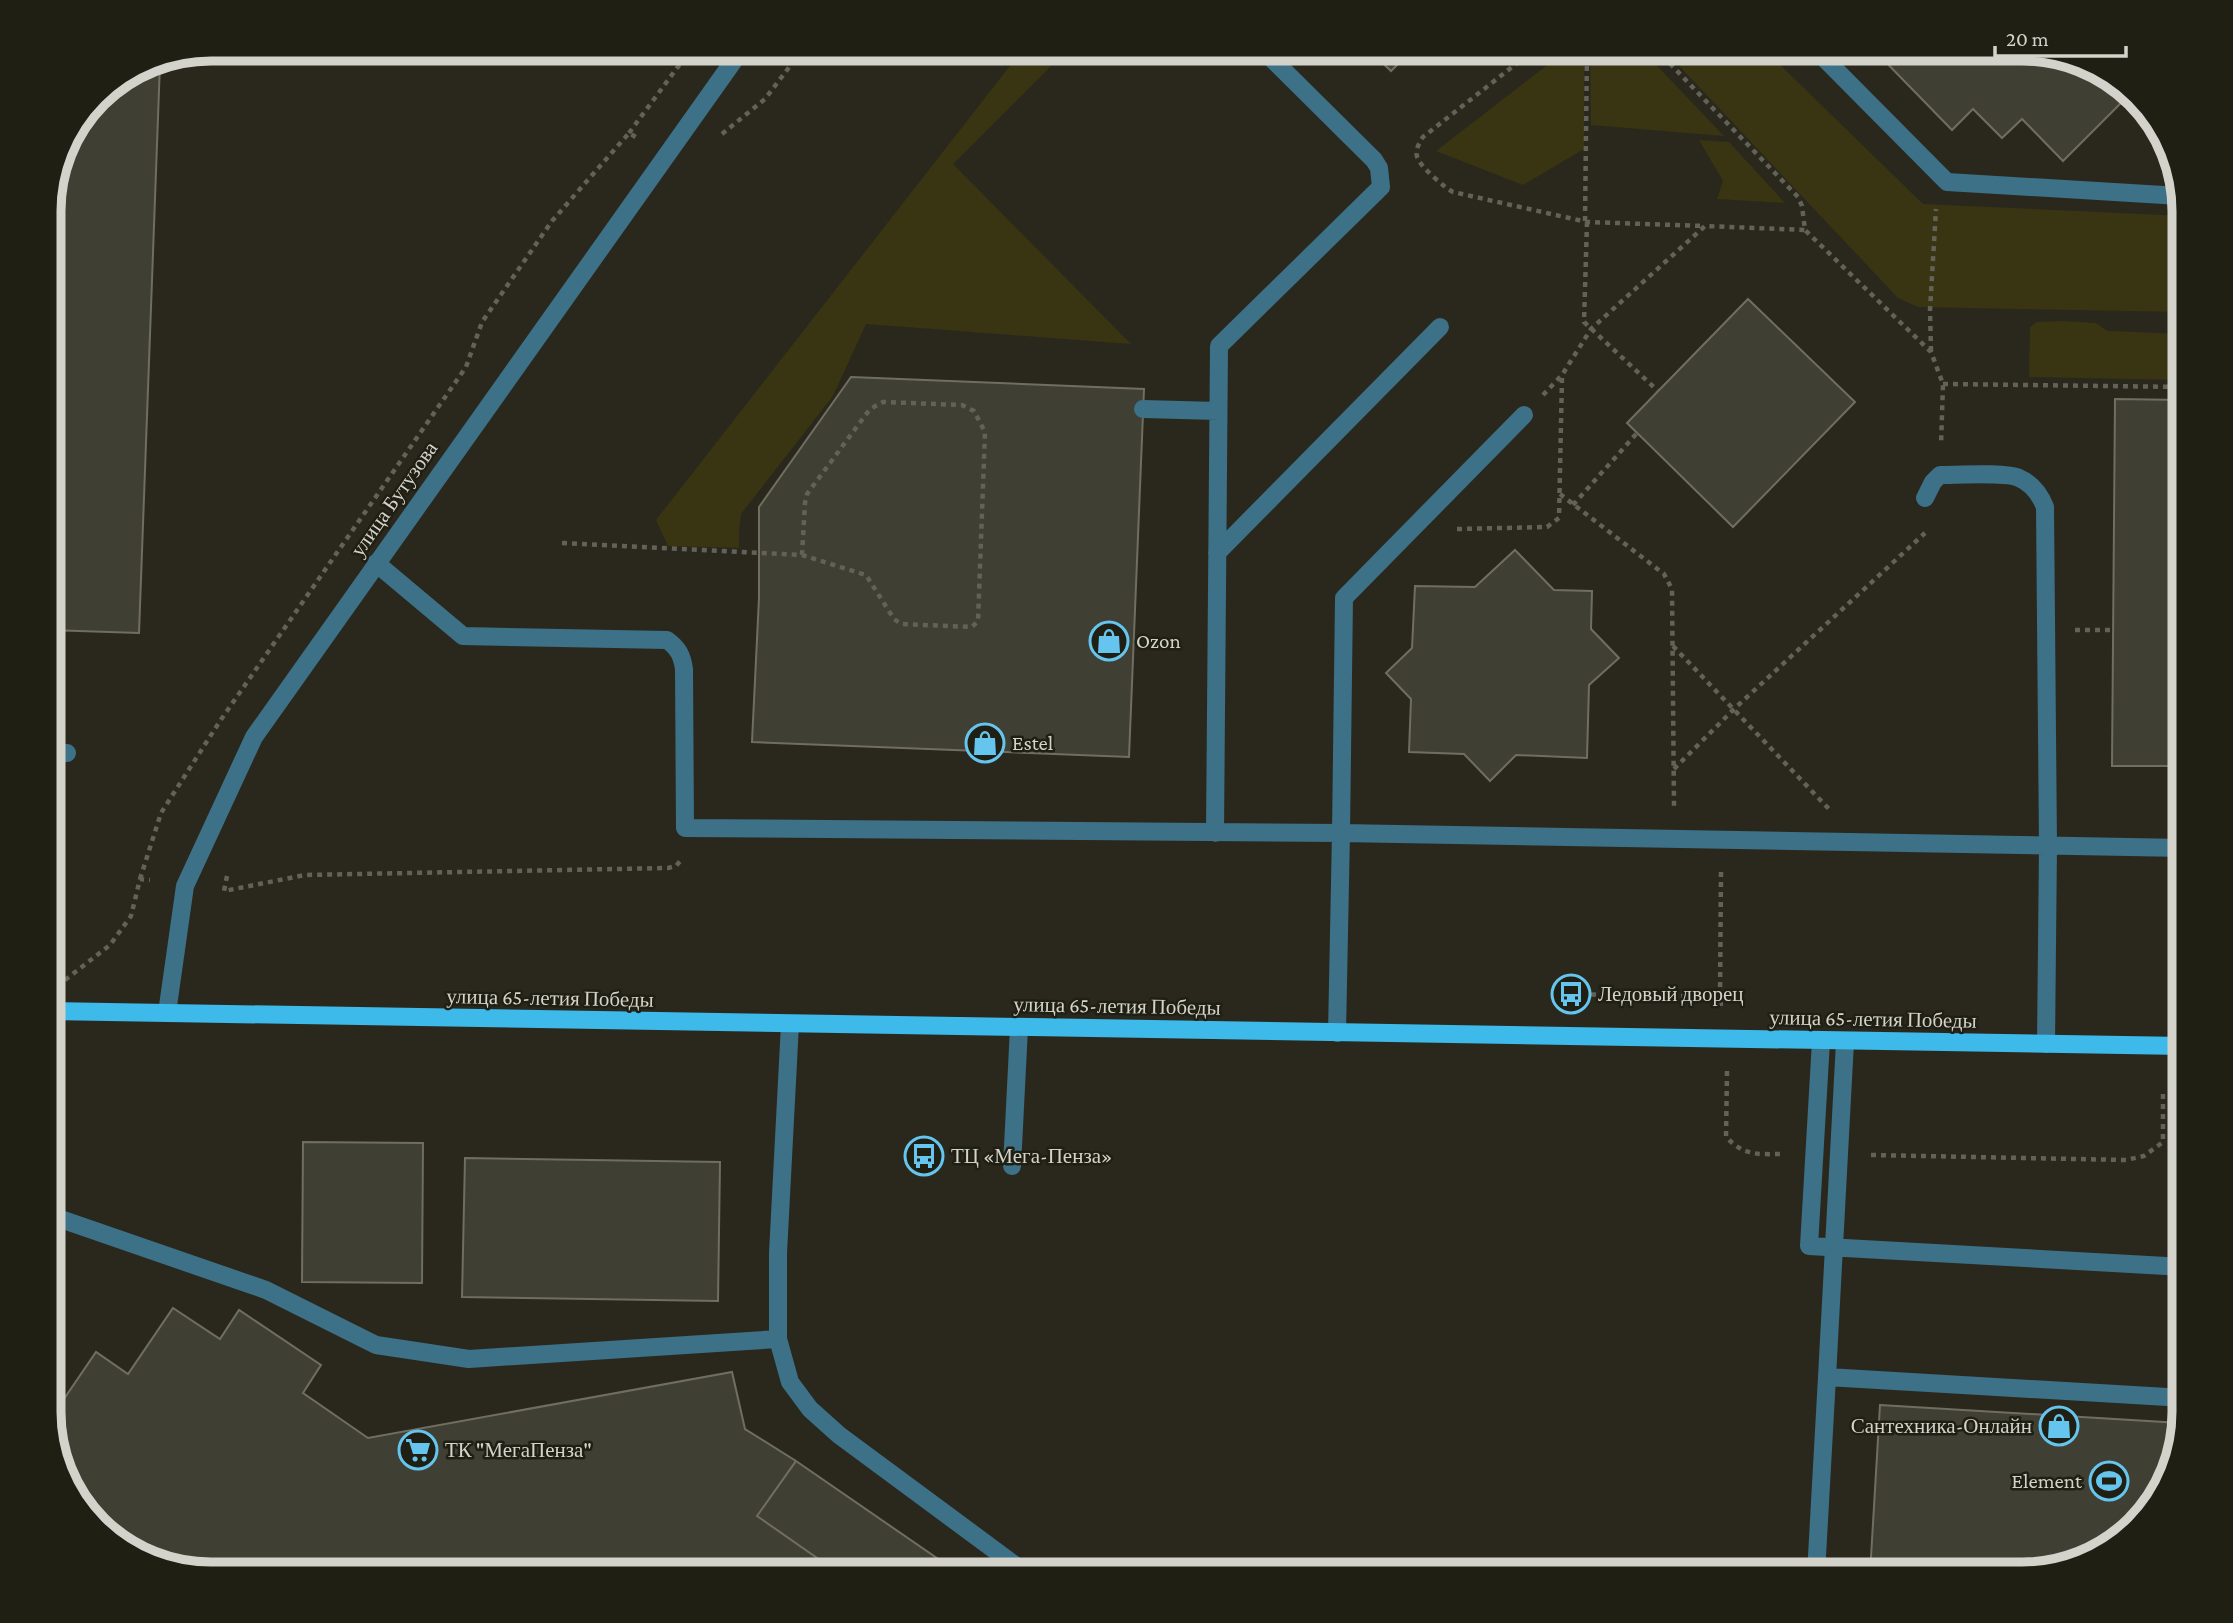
<svg xmlns="http://www.w3.org/2000/svg" width="2233" height="1623" font-family="'Crimson Pro',serif">
<style>
.green{fill:#393411}
.building{fill:#403f33;stroke:#6f6e61;stroke-width:2}
.lines{fill:none;stroke-linecap:round;stroke-linejoin:round}
.path{stroke:#636258;stroke-width:4.5;stroke-dasharray:5 5;stroke-linecap:butt}
.minor{stroke:#3c7188;stroke-width:18}
.major{stroke:#3db9ea;stroke-width:18}
.labels{text-anchor:middle;dominant-baseline:central;stroke-width:5;stroke-linejoin:round;paint-order:stroke}
.street-label{font-size:21px;fill:#d3d3cb;stroke:#201f13}
.poi-label{font-size:21px;fill:#d3d3cb;stroke:#201f13;text-anchor:start}
.rim{fill:none;stroke:#d3d3cb;stroke-width:9}
</style>
<rect width="100%" height="100%" fill="#2a281d"/>
<path class="green" d="M1023,49H1068L953,164L1131,344L866,324L833,396L741,514L739,533V548L668,546L656,520Z
M1568,49H1584V149L1523,185L1436,151Z
M1590,49H1641L1724,136L1591,125Z
M1668,49H1764L1923,204L2184,216V312L1918,307L1898,298L1668,54Z
M1699,140L1729,142L1785,203L1717,199L1723,181Z
M2064,321L2096,323L2107,331L2184,334V380L2029,377L2030,327L2037,322Z"/>
<path class="building" d="M1368,49H1413L1391,71Z
M1873,49H2022L2120,82L2130,94L2063,161L2022,119L2002,138L1973,109L1952,130Z
M147,63H160L139,633L49,630V332L55,178L66,139L104,90Z
M1748,299L1855,402L1733,527L1627,423Z
M851,377L1144,389L1129,757L752,742L759,598V507Z
M2115,399L2184,400V766H2112Z
M1515,550L1554,590L1592,591L1591,629L1619,658L1589,685L1587,758L1516,755L1490,781L1464,754L1409,752L1411,699L1386,673L1412,648L1415,586L1475,587Z
M303,1142L423,1143L422,1283L302,1282Z
M465,1158L720,1162L718,1301L462,1297Z
M173,1308L220,1339L239,1310L321,1365L303,1393L368,1438L732,1372L745,1429L796,1461L757,1516L840,1574H211L113,1541L71,1492L49,1421L96,1352L128,1374Z
M1880,1405L2180,1423L2151,1510L2094,1557L2022,1574H1870Z
M796,1461L960,1574H840L757,1516Z"/>
<g class="lines">
<path class="path" d="M1535,49L1423,137C1419,143 1414,152 1418,159C1422,168 1445,188 1453,192L1587,222L1705,226
M1656,49L1798,197L1802,206L1805,230L1931,352L1943,384L1941,445
M629,133L691,49
M722,134L765,99L803,49
M1585,221L1587,49
M1587,222L1584,322L1658,391
M1931,351L1930,310L1936,209
M1943,384L2184,387
M1543,395L1562,375L1591,329L1705,226L1805,230
M1560,494L1664,574L1672,589L1674,807
M1573,505L1637,433
M1457,529L1547,527L1559,518L1562,377
M562,543L802,555L866,575L894,619L901,624L972,627L978,621L985,432L974,411L962,405L883,402L870,409L807,494L805,503L802,555
M2075,630H2113
M1673,646L1829,809
M1674,769L1734,709L1925,533
M1721,872L1720,997L1721,1006
M227,876L224,891L305,875L668,868L676,866L681,860
M140,879L161,813L220,721L466,367L482,322L552,221L629,133L639,139
M65,980L110,945L131,916L140,879L150,880
M1571,994L1720,997
M1727,1071L1726,1137C1745,1157 1759,1154 1785,1154
M1871,1155L2126,1160L2144,1156L2163,1142V1093"/>
<path class="minor" d="M1815,49L1947,182L2180,196
M1143,409L1218,411
M1925,498L1933,482L1940,475C1957,475 2006,472 2019,478C2033,484 2040,494 2045,507L2048,846L2046,1044
M1217,553L1440,327
M376,563L463,636L667,640C678,648 682,655 684,669L685,828L1341,833L1344,598L1524,415
M49,752L67,753
M1215,833L1219,346L1381,187L1379,168L1374,160L1262,49
M167,1013L185,886L254,737L742,49
M1337,1033L1341,833L2184,848
M1821,1041L1809,1246L2184,1267
M1012,1166L1019,1028
M49,1215L266,1290L376,1345L469,1359L778,1339L790,1382L810,1409L839,1435L1027,1574
M778,1339V1253L790,1024
M1827,1377L1845,1042
M1816,1574L1827,1377L2184,1398"/>
<path class="major" d="M49,1011L2184,1046"/>
</g>
<defs>
<symbol id="shop-ring" viewBox="-11 -11 22 22"><circle r="9.5" fill="#201f13" stroke="#65c5ee" stroke-width="1.5"/><path d="M-5-2.5h2.3a2.7 3.5 0 0 1 5.4 0H5L5.5 6h-11ZM-1.5-2.5h3a1.5 2.3 0 0 0-3 0Z" fill="#65c5ee"/></symbol>
<symbol id="bus-ring" viewBox="-11 -11 22 22"><circle r="9.5" fill="#201f13" stroke="#65c5ee" stroke-width="1.5"/><path d="M-5-6H5V4H4V6H2V4H-2V6H-4V4H-5ZM-3.5-4V0h7V-4ZM-3.5 1.2v1.5H-2V1.2ZM2 1.2v1.5H3.5V1.2Z" fill="#65c5ee"/></symbol>
<symbol id="supermarket-ring" viewBox="-11 -11 22 22"><circle r="9.5" fill="#201f13" stroke="#65c5ee" stroke-width="1.5"/><path d="M-6-5.5h2.5l.6 2H6L4.5 2H-2.5L-4.4-4H-6ZM-1.5 3.2a1.3 1.3 0 1 0 .1 0ZM3 3.2a1.3 1.3 0 1 0 .1 0Z" fill="#65c5ee"/></symbol>
<symbol id="stadium-ring" viewBox="-11 -11 22 22"><circle r="9.5" fill="#201f13" stroke="#65c5ee" stroke-width="1.5"/><path d="M0-5a6.5 5 0 1 0 0 10a6.5 5 0 1 0 0-10ZM-3.5-1.8h7v3.6h-7Z" fill="#65c5ee"/></symbol>
</defs>
<g fill-rule="evenodd">
<use href="#shop-ring" x="1087" y="619" width="44" height="44"/>
<use href="#shop-ring" x="963" y="721" width="44" height="44"/>
<use href="#bus-ring" x="1549" y="972" width="44" height="44"/>
<use href="#bus-ring" x="902" y="1134" width="44" height="44"/>
<use href="#shop-ring" x="2037" y="1404" width="44" height="44"/>
<use href="#supermarket-ring" x="396" y="1428" width="44" height="44"/>
<use href="#stadium-ring" x="2087" y="1459" width="44" height="44"/>
</g>
<g class="labels">
<g class="street-label">
<text transform="translate(394 499) rotate(-55)">улица Бутузова</text>
<text transform="translate(550 998) rotate(1)">улица 65-летия Победы</text>
<text transform="translate(1117 1006) rotate(1)">улица 65-летия Победы</text>
<text transform="translate(1873 1019) rotate(1)">улица 65-летия Победы</text>
</g>
<g class="poi-label">
<text x="1136" y="641">Ozon</text>
<text x="1012" y="743">Estel</text>
<text x="1598" y="994">Ледовый дворец</text>
<text x="951" y="1156">ТЦ «Мега-Пенза»</text>
<text x="2032" y="1426" text-anchor="end">Сантехника-Онлайн</text>
<text x="445" y="1450">ТК "МегаПенза"</text>
<text x="2082" y="1481" text-anchor="end">Element</text>
</g>
</g>
<path d="M0 0H2233V1623H0ZM211 61H2022A150 150 0 0 1 2172 211V1412A150 150 0 0 1 2022 1562H211A150 150 0 0 1 61 1412V211A150 150 0 0 1 211 61Z" fill="#201f13" fill-rule="evenodd"/>
<path class="rim" d="M211 61H2022A150 150 0 0 1 2172 211V1412A150 150 0 0 1 2022 1562H211A150 150 0 0 1 61 1412V211A150 150 0 0 1 211 61Z"/>
<path d="M1995 46v10h131v-10" fill="none" stroke="#d3d3cb" stroke-width="3.5"/>
<text x="2006" y="46" font-size="21" fill="#d3d3cb" stroke="#201f13" stroke-width="5" paint-order="stroke">20 m</text>
</svg>
